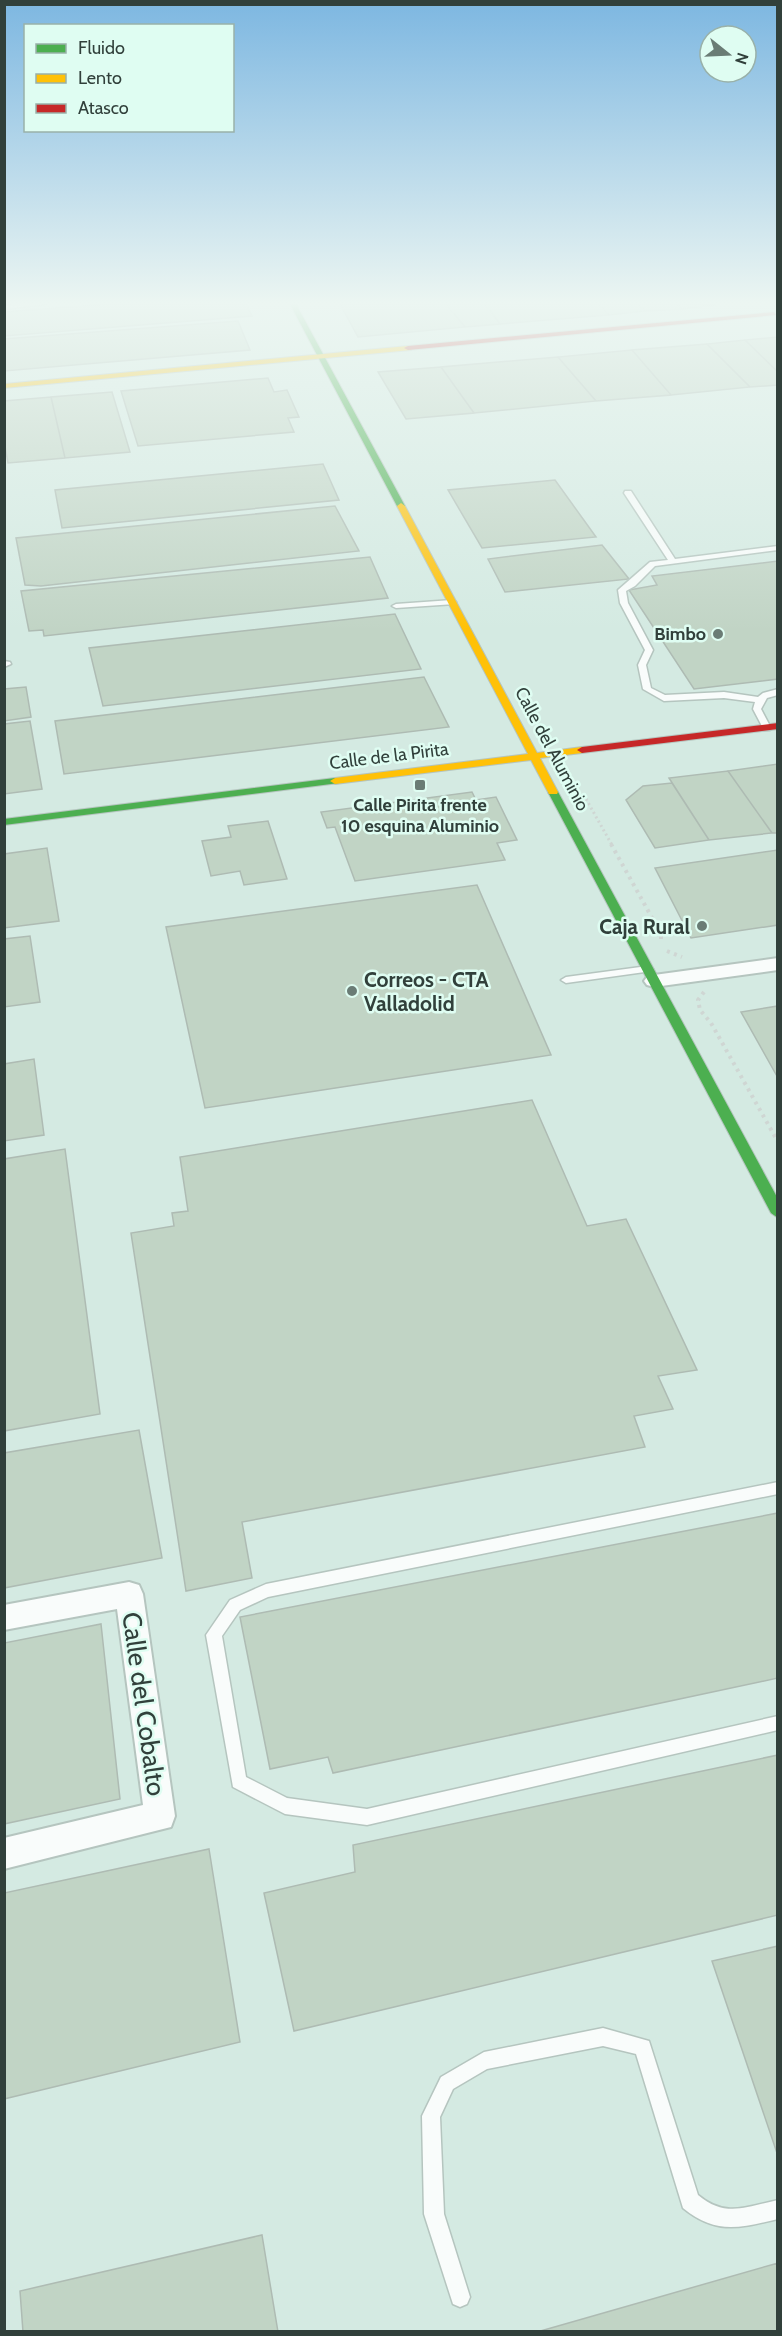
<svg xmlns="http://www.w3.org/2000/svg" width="782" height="2336" font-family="Cabin,sans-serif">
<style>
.building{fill:#c1d4c5;stroke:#aebbb3;stroke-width:1.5}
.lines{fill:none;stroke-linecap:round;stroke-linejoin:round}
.lane-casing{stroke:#b5c5bf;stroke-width:3}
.street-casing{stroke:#b5c5bf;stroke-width:4}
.fast-casing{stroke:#b5c5bf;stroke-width:2}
.slow-casing{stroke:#b5c5bf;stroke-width:2}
.jam-casing{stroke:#b5c5bf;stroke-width:2}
.path-far1{stroke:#cfd6d3;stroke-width:3;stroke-dasharray:2 3;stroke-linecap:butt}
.path{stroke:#cfd6d3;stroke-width:4;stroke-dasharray:3 4.5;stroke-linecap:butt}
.lane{fill:#f9fcfb;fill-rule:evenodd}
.street{fill:#f9fcfb;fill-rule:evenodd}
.fast{fill:#4caf50;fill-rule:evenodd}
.slow{fill:#ffc107;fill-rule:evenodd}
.jam{fill:#c62828;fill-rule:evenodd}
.poi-dot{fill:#6a7c75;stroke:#dffdf2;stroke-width:2}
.labels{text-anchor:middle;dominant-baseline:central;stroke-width:5;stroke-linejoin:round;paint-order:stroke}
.far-poi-label{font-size:18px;font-weight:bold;fill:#31403b;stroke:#dffdf2;text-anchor:end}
.far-street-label{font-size:18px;fill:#31403b;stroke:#dffdf2}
.poi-label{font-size:21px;font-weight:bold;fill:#31403b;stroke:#dffdf2;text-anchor:end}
.near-street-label{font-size:26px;fill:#31403b;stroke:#dffdf2}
</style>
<rect width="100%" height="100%" fill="#d4eae2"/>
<path class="building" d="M110,304H246L252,316L4,336V312Z
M340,304H446L465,327L358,337Z
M446,304H485L500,324L465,327Z
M485,304H599L609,315L500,324Z
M599,304H638L645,311L609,315Z
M638,304H677L682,309L645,311Z
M677,304H714L715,305L682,309Z
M238,321L250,350L4,371V339Z
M778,337V372L745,340Z
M745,340L778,372V385L750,387L707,344Z
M707,344L750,387L671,395L632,350Z
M632,350L671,395L596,401L558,357Z
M558,357L596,401L474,413L441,367Z
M441,367L474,413L406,419L378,372Z
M268,378L274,392L287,390L299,417L288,418L294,432L138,446L121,391Z
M112,392L130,452L65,458L51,397Z
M51,397L65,458L8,463L4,441V401Z
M323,464L339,500L62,528L55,490Z
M555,480L596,537L482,548L448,490Z
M335,506L359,551L41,586L25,585L16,538Z
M602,545L629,579L505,592L488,559Z
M370,557L388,598L44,636L43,630L29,631L21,591Z
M778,561V679L694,689L629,590L657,585L652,576Z
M395,614L421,669L103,706L89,648Z
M424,677L449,727L64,774L55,721Z
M26,687L31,717L4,721V689Z
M30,721L42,789L4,794V724Z
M778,764V833H772L728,771Z
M728,771L772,833L709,840L669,778Z
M672,783L709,840L655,848L626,800L643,786Z
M472,792L476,800L496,797L517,840L497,843L505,860L355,881L335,827L327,828L321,812Z
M268,821L287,879L244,885L240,871L211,876L202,841L231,837L228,826Z
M47,848L59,921L4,928V854Z
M778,850V925L691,938L655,868Z
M477,885L551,1055L205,1108L166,927Z
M30,936L40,1002L4,1007V939Z
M778,1006V1078L741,1012Z
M34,1059L44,1135L4,1141V1064Z
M532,1100L587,1226L626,1219L697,1370L658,1376L673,1409L634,1416L645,1447L242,1522L252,1578L186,1591L131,1233L174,1226L172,1213L188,1211L180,1157Z
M65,1149L100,1414L4,1431V1159Z
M139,1430L162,1558L4,1588V1453Z
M778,1513V1678L333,1773L328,1757L270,1769L240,1617Z
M101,1624L120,1799L4,1824V1643Z
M778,1755V1915L294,2031L264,1893L355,1872L353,1845Z
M209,1849L240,2042L4,2099V1893Z
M778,1946V2156L712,1961Z
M262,2235L278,2332H23L20,2291Z
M778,2263V2332H537Z"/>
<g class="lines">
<defs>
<path id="lane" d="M23,304H45L4,309V305Z
M625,491H631L675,559L778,546V550L655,566L635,586L626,591L628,603L653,650L646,665L651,688L665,695L724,692L758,697L763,693L778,689V695L767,698L761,709L771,728L770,730H764L763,728L753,709L755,702L724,698L664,701L643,689L638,665L645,650L620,603L618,590L650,562L668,560L624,493Z
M452,600L456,602L455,604L396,608L392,606L396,604Z
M4,661L10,662L11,664L4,667Z
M648,966L653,969L652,971L566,983L561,980L566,977Z
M778,1482V1494L268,1597L240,1610L222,1636L246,1777L287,1798L367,1809L778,1716V1730L367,1825L285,1814L233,1787L206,1635L230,1600L266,1584Z
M603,2028L649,2041L698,2195C725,2218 746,2207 778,2200V2219C739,2228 716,2235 683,2208L636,2054L603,2046L487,2069L453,2089L440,2117L444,2214L470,2297L467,2304L460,2307L453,2304L424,2214L422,2116L441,2077L484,2052Z"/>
<path id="street" d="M778,958V970L654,987L647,985L644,981L647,977L654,975Z
M129,1582L139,1585L143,1594L175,1816L171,1827L4,1869V1838L143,1805L117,1609L4,1630V1605Z"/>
<path id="fast" d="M290,304H296L405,506L404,508L397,506Z
M335,778L339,779V783L4,825V819Z
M553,789L558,792L778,1199V1218L771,1213L548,792Z"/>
<path id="slow" d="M408,346L412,348L411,350L4,388V384Z
M401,503L405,506L537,753L582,747L587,750L582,753L540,758L558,792L557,794H549L531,760L335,784L330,781L335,778L528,754L397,506Z"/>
<path id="jam" d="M774,312L776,315L408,350L404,348L408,346Z
M778,723V729L582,753L577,750L582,747Z"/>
</defs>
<use href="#lane" class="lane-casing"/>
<use href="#street" class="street-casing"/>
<use href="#fast" class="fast-casing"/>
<use href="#slow" class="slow-casing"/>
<use href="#jam" class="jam-casing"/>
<path class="path-far1" d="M586,799L612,845"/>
<path class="path" d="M611,844L661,934V939
M667,951L682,957
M704,992L698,1000L700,1010L711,1023L778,1142"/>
<use href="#lane" class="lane"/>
<use href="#street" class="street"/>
<use href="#fast" class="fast"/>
<use href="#slow" class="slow"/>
<use href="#jam" class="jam"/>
</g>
<linearGradient id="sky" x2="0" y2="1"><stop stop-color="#7db7e1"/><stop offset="0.48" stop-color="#ecf6f2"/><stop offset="1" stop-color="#ecf6f2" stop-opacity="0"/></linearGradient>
<rect width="782" height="631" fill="url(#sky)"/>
<g class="poi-dot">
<circle cx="718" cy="634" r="6"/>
<rect x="414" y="779" width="12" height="12" rx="3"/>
<circle cx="702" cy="926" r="6"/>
<circle cx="352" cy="991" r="6"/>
</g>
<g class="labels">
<g class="far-poi-label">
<text x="706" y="634">Bimbo</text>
<text x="420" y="805" text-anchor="middle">Calle Pirita frente<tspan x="420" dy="21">10 esquina Aluminio</tspan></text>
</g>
<g class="far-street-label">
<text transform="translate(552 749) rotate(62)">Calle del Aluminio</text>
<text transform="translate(389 756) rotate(-7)">Calle de la Pirita</text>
</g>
<g class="poi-label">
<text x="690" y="926">Caja Rural</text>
<text x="364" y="979" text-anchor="start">Correos - CTA<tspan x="364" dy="24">Valladolid</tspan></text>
</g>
<g class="near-street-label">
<text transform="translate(144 1704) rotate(82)">Calle del Cobalto</text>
</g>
</g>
<rect width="782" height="2336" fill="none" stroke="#31403b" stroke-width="12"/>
<rect x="24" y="24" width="210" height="108" fill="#dffdf2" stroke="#99b1a9" stroke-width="1.5"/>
<rect x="36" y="44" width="30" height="9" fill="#4caf50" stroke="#99b1a9" stroke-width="1.5"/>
<text x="78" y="54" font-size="18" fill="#31403b">Fluido</text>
<rect x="36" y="74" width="30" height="9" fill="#ffc107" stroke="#99b1a9" stroke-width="1.5"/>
<text x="78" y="84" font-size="18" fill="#31403b">Lento</text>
<rect x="36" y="104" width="30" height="9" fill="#c62828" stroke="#99b1a9" stroke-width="1.5"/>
<text x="78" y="114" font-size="18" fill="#31403b">Atasco</text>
<g transform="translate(728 54) rotate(108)"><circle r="28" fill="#dffdf2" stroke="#99b1a9" stroke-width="1.5"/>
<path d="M0-4.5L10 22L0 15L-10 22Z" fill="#6a7c75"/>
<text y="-9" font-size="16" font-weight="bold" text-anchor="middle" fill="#31403b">N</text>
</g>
</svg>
